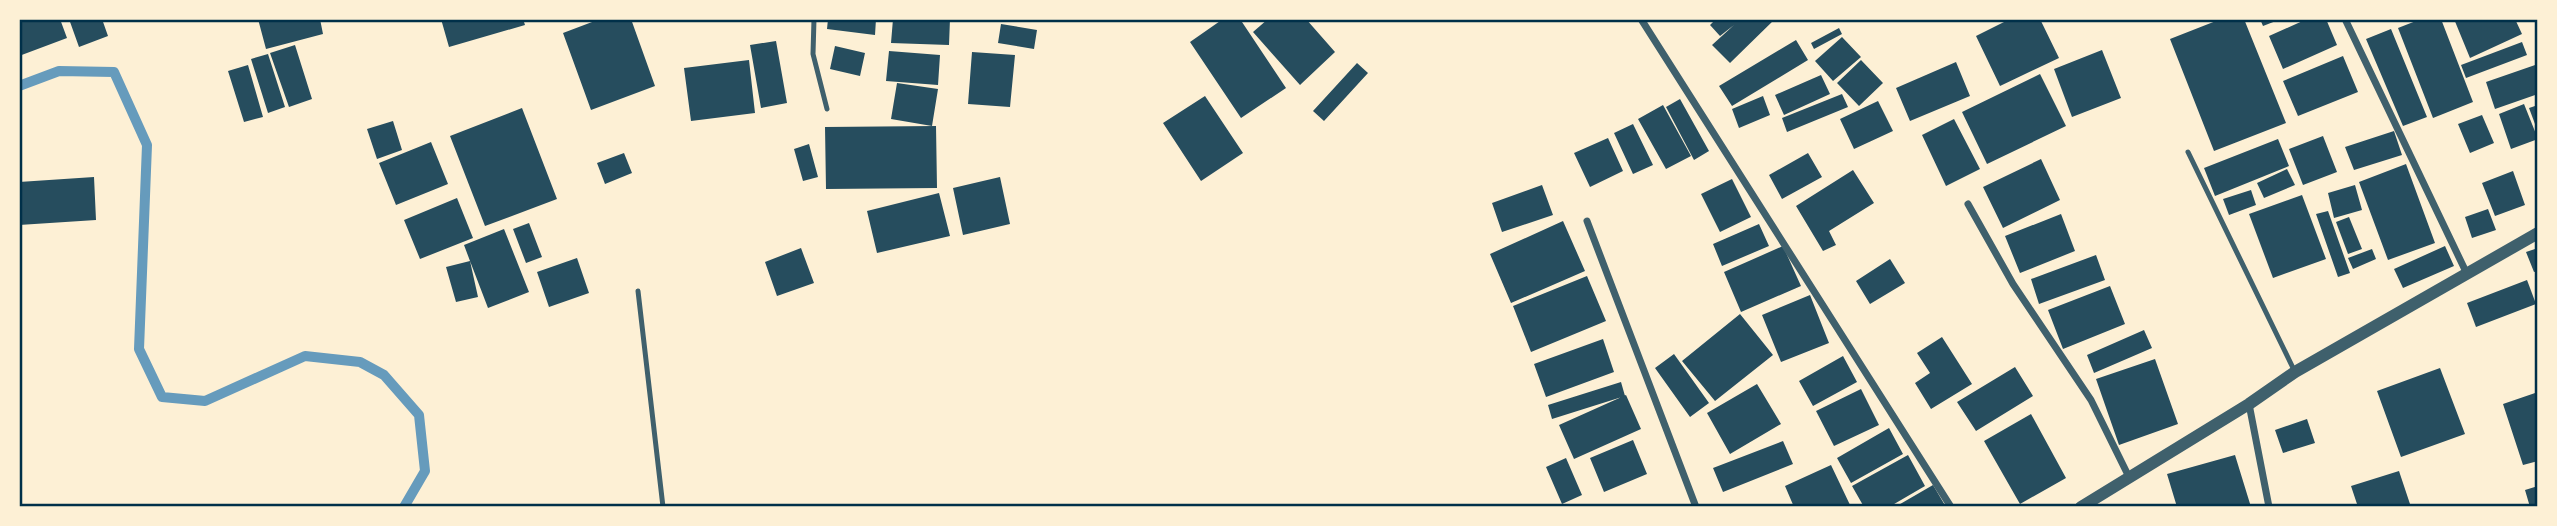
<svg xmlns="http://www.w3.org/2000/svg" width="2557" height="526" font-family="'Asap Condensed',sans-serif">
<style>
.lines{fill:none;stroke-linecap:round;stroke-linejoin:round}
.stream{stroke:#669bbc;stroke-width:10}
.building{fill:#264d5e}
.service{stroke:#3f606c;stroke-width:5}
.minor{stroke:#3f606c;stroke-width:7}
.tertiary{stroke:#3f606c;stroke-width:12}
.neatline{fill:none;stroke:#003049;stroke-width:2.5}
</style>
<rect width="100%" height="100%" fill="#fdf0d5"/>
<g class="lines">
<path class="stream" d="M19,86L59,71L114,72L147,145L139,349L162,397L205,401L305,356L360,362L384,375L419,415L425,471L404,507"/>
</g>
<path class="building" d="M19,19H60L67,38L19,56Z
M69,19H102L108,36L79,47Z
M258,19H320L323,34L266,49Z
M441,19H523L525,25L449,47Z
M600,19H631L655,86L591,110L563,33Z
M828,19H876L875,35L827,29Z
M893,19H950L949,45L891,43Z
M1223,19H1240L1286,88L1241,118L1190,42Z
M1268,19H1306L1335,52L1300,85L1253,32Z
M1716,19H1775L1730,63L1712,45L1734,25L1720,36L1710,25Z
M2010,19H2040L2059,58L2000,86L1976,36Z
M2221,19H2244L2286,123L2214,151L2170,39Z
M2260,19H2281L2263,26Z
M2307,19H2326L2337,45L2283,69L2269,36Z
M2421,19H2441L2473,102L2433,118L2398,28Z
M2454,19H2515L2522,34L2470,58Z
M1001,24L1037,30L1034,49L998,43Z
M1839,28L1842,34L1814,49L1811,43Z
M2391,29L2427,117L2403,126L2366,39Z
M1842,37L1861,57L1833,81L1815,61Z
M1796,40L1808,60L1732,106L1719,86Z
M776,41L787,103L761,108L750,45Z
M2522,42L2527,55L2466,78L2461,65Z
M295,45L312,99L289,107L270,53Z
M835,46L865,53L860,76L830,69Z
M2102,50L2121,98L2072,117L2054,69Z
M889,51L940,55L938,85L886,81Z
M972,52L1015,55L1010,107L968,104Z
M268,54L285,107L268,113L251,59Z
M2343,56L2358,92L2298,116L2283,81Z
M749,60L755,113L691,121L684,68Z
M1861,60L1883,83L1859,106L1837,83Z
M1956,62L1970,96L1910,121L1896,88Z
M1357,63L1368,73L1324,121L1313,111Z
M2538,64V94L2495,109L2486,82Z
M248,65L263,117L244,122L228,71Z
M2040,74L2066,126L1987,164L1962,112Z
M1821,75L1830,94L1784,115L1775,95Z
M897,83L938,89L932,126L891,119Z
M1842,94L1848,107L1787,132L1782,118Z
M1205,96L1243,153L1201,181L1163,123Z
M1763,96L1770,115L1739,128L1732,109Z
M1680,99L1709,151L1694,160L1666,107Z
M1878,101L1893,131L1854,149L1840,119Z
M2524,104L2538,139L2511,149L2499,114Z
M1663,105L1691,156L1666,169L1638,119Z
M2538,105V132L2529,108Z
M522,108L557,199L485,226L450,136Z
M2482,115L2494,143L2470,153L2458,124Z
M1954,119L1980,169L1946,186L1922,135Z
M393,121L402,150L377,159L367,129Z
M1633,124L1653,165L1633,174L1614,133Z
M936,126L937,188L826,189L825,127Z
M2394,131L2402,155L2354,170L2345,147Z
M2323,136L2337,172L2303,185L2289,149Z
M1608,138L1623,171L1590,187L1574,153Z
M2278,139L2289,166L2215,196L2204,168Z
M431,142L448,184L396,205L379,163Z
M809,144L818,177L803,181L794,149Z
M624,153L632,173L605,184L597,163Z
M1808,153L1822,177L1782,199L1769,175Z
M2041,159L2060,200L2003,228L1983,187Z
M2406,164L2435,243L2388,260L2359,182Z
M2287,169L2295,185L2264,198L2257,183Z
M1853,170L1874,203L1829,231L1836,245L1823,251L1796,206Z
M2513,171L2525,205L2495,216L2482,183Z
M94,177L96,220L19,225V182Z
M1000,177L1010,224L963,235L953,188Z
M1732,179L1751,217L1720,232L1701,194Z
M1542,185L1553,215L1502,232L1492,203Z
M2355,185L2362,210L2334,218L2328,193Z
M2251,190L2256,205L2229,215L2223,199Z
M939,193L950,236L877,253L867,211Z
M2302,195L2326,259L2273,278L2249,214Z
M457,198L473,238L420,259L404,220Z
M2488,209L2496,230L2472,238L2465,217Z
M2328,211L2350,273L2338,277L2316,214Z
M2061,214L2075,251L2020,273L2005,236Z
M2349,217L2362,249L2348,254L2336,222Z
M1563,221L1585,271L1511,303L1490,254Z
M529,223L542,257L526,263L513,229Z
M1759,224L1769,246L1722,266L1713,244Z
M504,229L529,292L488,308L470,261L478,297L456,302L446,267L470,261L464,245Z
M1783,246L1801,286L1741,312L1724,272Z
M2445,246L2454,266L2403,288L2394,269Z
M801,248L814,283L777,296L765,262Z
M2538,248V271L2534,272L2526,252Z
M2372,249L2376,259L2353,269L2348,258Z
M2096,255L2105,280L2039,304L2031,279Z
M577,258L589,293L549,307L537,272Z
M1890,259L1905,283L1870,304L1856,281Z
M1587,276L1606,321L1531,352L1513,306Z
M2527,280L2536,304L2476,327L2467,303Z
M2110,286L2125,324L2063,349L2048,310Z
M1810,295L1829,343L1781,362L1762,315Z
M1740,314L1773,355L1715,401L1682,361Z
M2144,330L2152,348L2094,373L2087,355Z
M1942,337L1972,384L1931,409L1915,383L1930,373L1917,353Z
M1603,339L1614,372L1546,397L1534,364Z
M1674,354L1709,403L1690,417L1655,368Z
M1843,356L1857,382L1813,406L1799,381Z
M2155,359L2178,424L2119,445L2096,379Z
M2015,367L2033,396L1976,431L1957,402Z
M2440,368L2465,434L2401,457L2377,391Z
M1621,382L1625,396L1552,419L1548,405Z
M1757,384L1781,424L1730,454L1707,413Z
M1861,389L1879,425L1834,446L1816,411Z
M2538,392V461L2523,465L2503,404Z
M1626,395L1641,429L1574,459L1559,425Z
M2031,414L2066,478L2020,504L1984,441Z
M2307,419L2315,443L2283,453L2275,430Z
M1889,428L1903,454L1851,483L1837,458Z
M1633,440L1647,474L1604,492L1590,458Z
M1783,441L1793,464L1723,492L1713,468Z
M1908,455L1925,486L1889,507H1864L1852,486Z
M2235,455L2251,507H2177L2167,474Z
M1566,458L1582,495L1562,504L1546,467Z
M1831,465L1851,507H1794L1785,486Z
M2399,471L2411,507H2358L2351,486Z
M1933,485L1946,507H1895Z
M2538,486V507H2530L2525,490Z"/>
<g class="lines">
<path class="service" d="M814,19L813,54L827,109
M2188,152L2295,372
M638,291L663,507"/>
<path class="minor" d="M1641,19L1951,507
M2345,19L2467,274
M1968,204L2013,284L2091,400L2129,477
M1587,221L1696,507
M2249,404L2269,507"/>
<path class="tertiary" d="M2081,507L2249,404L2295,372L2538,233"/>
</g>
<rect width="2557" height="526" fill="none" stroke="#fdf0d5" stroke-width="42"/>
<rect x="21" y="21" width="2515" height="484" class="neatline"/>
</svg>
